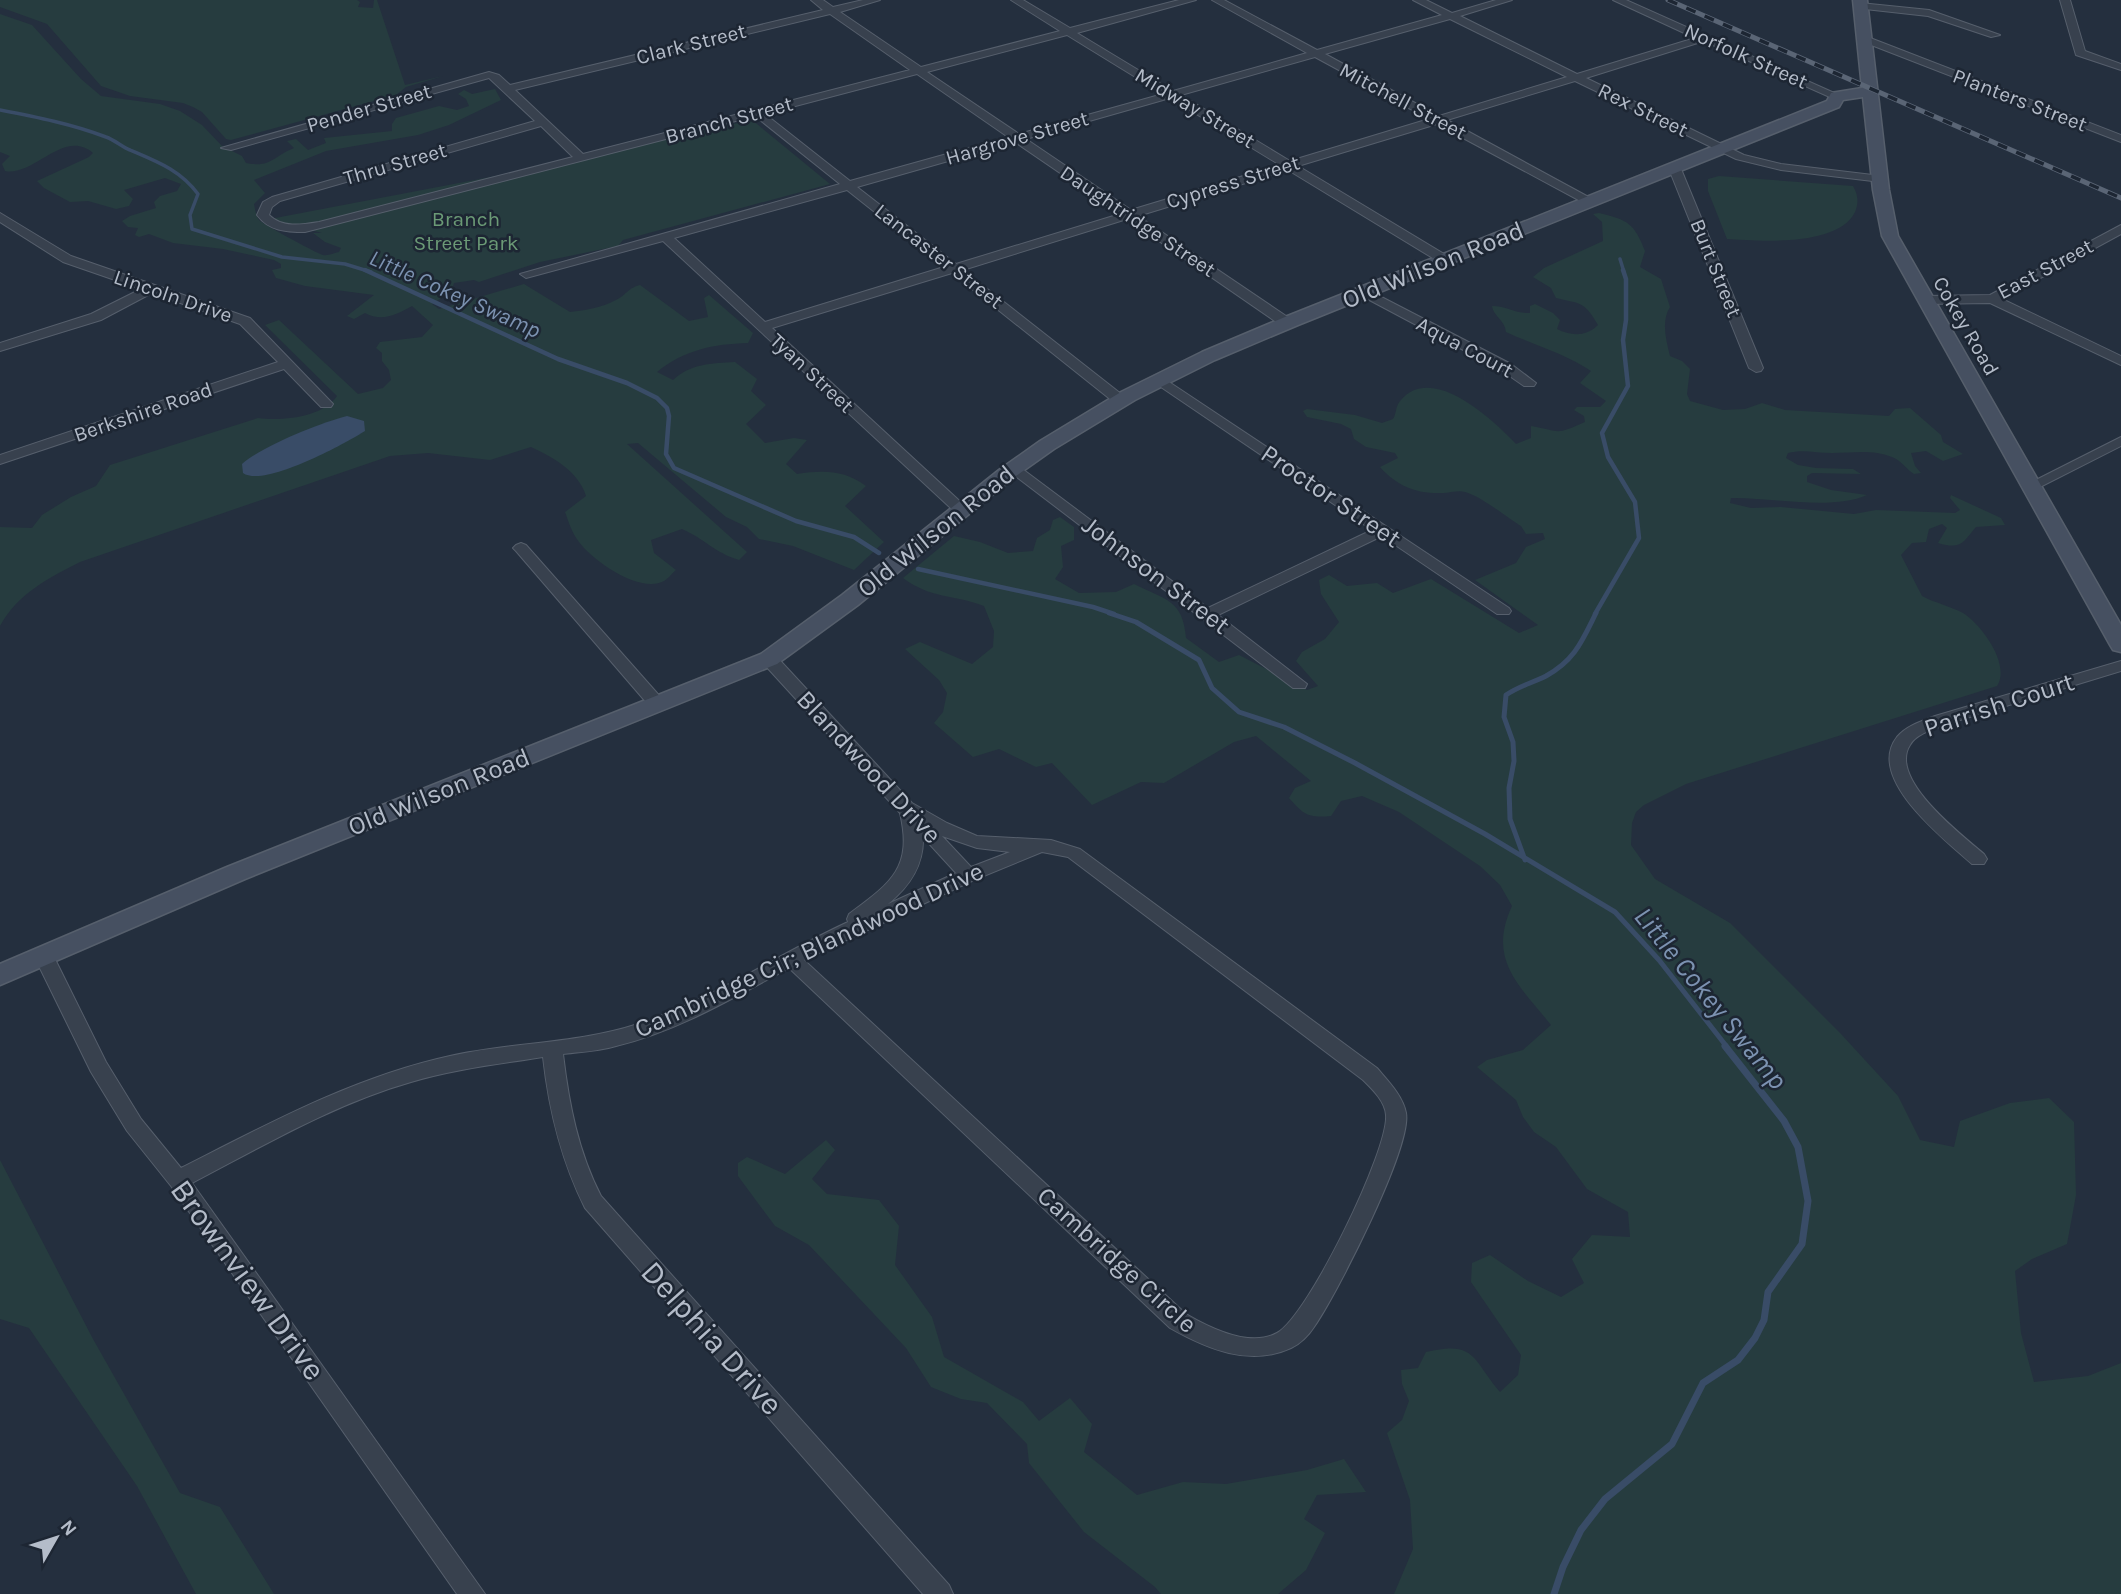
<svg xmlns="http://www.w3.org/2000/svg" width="2121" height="1594" font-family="Karla,sans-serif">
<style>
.green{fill:#263c3f}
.water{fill:#394c67}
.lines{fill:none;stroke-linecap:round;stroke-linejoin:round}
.stream-far3{stroke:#394c67;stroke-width:3.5}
.stream-far2{stroke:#394c67;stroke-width:4.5}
.stream-far1{stroke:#394c67;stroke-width:5}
.stream{stroke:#394c67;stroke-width:7}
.street-casing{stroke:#565f6c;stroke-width:2}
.secondary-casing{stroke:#565f6c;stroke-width:3}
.street{fill:#38414e;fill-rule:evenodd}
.secondary{fill:#465061;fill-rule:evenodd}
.rail-casing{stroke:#5a6575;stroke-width:5}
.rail{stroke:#1d2633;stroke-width:3.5;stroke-dasharray:10;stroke-linecap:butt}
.labels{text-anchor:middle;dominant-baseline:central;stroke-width:5;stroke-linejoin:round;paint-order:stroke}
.far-street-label{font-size:21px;fill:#b4bcc9;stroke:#1d2633}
.far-park-label{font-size:21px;fill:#6b9a76;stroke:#1d2633}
.far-water-label{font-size:23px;font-style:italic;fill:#7c92b1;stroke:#1d2633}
.street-label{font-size:26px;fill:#b4bcc9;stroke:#1d2633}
.water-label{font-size:28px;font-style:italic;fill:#7c92b1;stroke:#1d2633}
.near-street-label{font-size:32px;fill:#b4bcc9;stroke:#1d2633}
</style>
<rect width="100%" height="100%" fill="#242f3e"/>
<path class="green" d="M0,0H357L360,2L358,7L373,8L374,0H377L405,85L443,76L406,87L396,95L231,140L226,139L202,112L193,107L183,103L130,96L101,86L47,24L0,7Z
M0,14L32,25L81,79L101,96L160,104L180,111L202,125L222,146L242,156L246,163C271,168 272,157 294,148L287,141L296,139L308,150L326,143L324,138L392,131V124L396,118L439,106L457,110L469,106L466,99L458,94L464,90L472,94L495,89L501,100L449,125L418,135L326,151L254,180L265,193L254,204C255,209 256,216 259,220C261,223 318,254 323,255C328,256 334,253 339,252L341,248L325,242L313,233H322L270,219L595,157L628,147L752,120L830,184L623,240L618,246L540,262L479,282L474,280L454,283L451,292L432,304L439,309L524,284L570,312C586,310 601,308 616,300C627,295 626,289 640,285L689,321L708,317L704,298L709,295L753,333L748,343C713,344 684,350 657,372L673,380C690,364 712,363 735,362L757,379L751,391L766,405L746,424L765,443L794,438L807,440L786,464L797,474C824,470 844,470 866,486L845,506L884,542L854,570L793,546L759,539L747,527L726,517L638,443L627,444L747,552L739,560C715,553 705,539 682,529L651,540L654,553L676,570C672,573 668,579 664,581C640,594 593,561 579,542C572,533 569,523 565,512L586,496C579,472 553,457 531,447L490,460L428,453L390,456L80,562C49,578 18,593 0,626V527L32,528L42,515L71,497L96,486L110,465L258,418C282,421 322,418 337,396L265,325L279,320L358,394L383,388L391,380L389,370L382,361V353L376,348L380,342L422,337L433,325L412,306C396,315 382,322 365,313L354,319L347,316L374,295L305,286L276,278L272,270L281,268V264L274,260L223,249L173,243L149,234L139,237L135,235L138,228L128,227L122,221L130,216L156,208L154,202L160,196L177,191L181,184L165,178L124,190L133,199L129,206L116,209L88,201L70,202L44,188L37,181L89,157L93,153C64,128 34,177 5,171L2,164L10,156L0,152Z
M1719,176L1853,186C1858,195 1859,202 1855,212C1838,247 1760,241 1727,239L1708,191V179Z
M1599,213C1628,220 1634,223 1645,251L1640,267L1661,279L1670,307C1661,321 1666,340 1670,356L1682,361L1690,369L1687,394L1690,401L1723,410L1745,409L1762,403L1785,410L1889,416L1895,409L1910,408L1941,435L1943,442L1963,454L1943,461L1926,451L1911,453L1915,466L1921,473L1914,474C1906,469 1901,460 1892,457C1872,449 1853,453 1832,453C1816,453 1803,449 1788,453L1786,458L1798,465L1816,468L1853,469L1861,474L1812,473L1807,476V482L1831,490L1867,495C1832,511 1770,497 1731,498L1730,503L1751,508L1781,507L1854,514L1876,510L1955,513L1960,510L1950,498L1951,495L2001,518L2005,525L1976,527C1963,542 1962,550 1938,543L1947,528L1942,524L1929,529L1926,542L1912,543L1901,555L1922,596C1935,603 1950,606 1963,613C1982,625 2011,665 1997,686L1686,784L1644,805L1636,812L1632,823L1631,845L1655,879L1730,923L1841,1034L1898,1096L1920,1140L1954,1147L1960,1121L2010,1103L2049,1098L2074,1122L2076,1195L2067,1244L2032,1259L2015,1271L2021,1333L2034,1382L2088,1376L2121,1363V1594H1394L1413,1549L1410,1500L1387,1433L1402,1420L1409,1401L1402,1384L1401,1370L1418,1368L1426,1352C1476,1340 1472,1359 1500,1392L1518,1375L1521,1355L1471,1282L1472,1263L1490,1255L1528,1281L1561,1297L1584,1283L1572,1259L1592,1235L1630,1237L1628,1212L1587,1189L1556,1147L1534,1132L1523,1117L1516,1100L1477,1067L1487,1060L1523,1050L1551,1025C1519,985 1487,960 1512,906L1500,885L1480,866L1399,812L1362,796L1341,801L1331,816C1308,818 1304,815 1289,798L1295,788L1311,781L1256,736L1234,742L1164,783L1141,782L1092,805L1052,763L1036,767L999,749L973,757L934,723L943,712L947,693L939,680L905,649L920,642L972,664L993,647L994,631L984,606C953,594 931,599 903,578L954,536L980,542L1008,553L1033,551L1037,538L1050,530L1053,520L1060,517L1074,527V540L1061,546L1063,567L1055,579L1079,593L1116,592L1134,584C1165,600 1183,599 1186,638L1219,662L1239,655L1307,690L1318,686L1296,661L1302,652L1325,639L1339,622L1321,594L1319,580L1329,575L1347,586L1377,583L1393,593L1431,579L1519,633L1538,625L1475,580L1516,563L1526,547L1545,539L1543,533L1526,534L1521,526C1508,518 1479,495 1465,492C1458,490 1450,493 1443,493C1417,494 1398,487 1380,467L1398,458L1395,453L1366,447L1354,439L1351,429L1341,424L1307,417L1303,411L1307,409L1355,415L1382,423L1393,419C1397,413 1395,406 1401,400C1433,363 1493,420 1516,444L1531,438V426C1561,431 1554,436 1585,422L1584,416L1574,410L1577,407H1600L1606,401L1580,383L1591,371C1566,354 1534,345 1506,332C1505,320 1493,316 1492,306C1507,306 1515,314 1530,313V306L1535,304L1553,313L1560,320L1557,329C1571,336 1586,337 1598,325C1584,301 1581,304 1556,298L1551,288L1533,277L1544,268L1603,241L1602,222L1593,214Z
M826,1140L835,1150L812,1179L827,1194L879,1200L899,1226L895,1265L932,1317L944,1357L1023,1402L1039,1421L1070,1398L1092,1424L1084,1452L1137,1495L1183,1482L1226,1484L1307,1470L1344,1459L1366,1492L1317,1495L1304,1519L1325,1533L1306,1570L1278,1594H1161L1155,1587L1084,1532L1029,1463L1027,1444L987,1403L961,1399L931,1387L906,1348L809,1245L775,1226L738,1176V1163L747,1157L785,1174Z
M0,1160L93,1339L180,1493L220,1507L274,1594H196L137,1486L29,1328L0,1319Z"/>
<path class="water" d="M347,416L364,421L365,431C344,444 264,488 243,473L242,464C262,446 320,423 347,416Z"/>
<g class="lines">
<path class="stream-far3" d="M0,110C36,117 72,124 106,137C115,140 122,147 130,150C158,162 180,170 198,194L190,215L192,229L282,257L345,264L371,272
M1620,259L1624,272"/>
<path class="stream-far2" d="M365,270L558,359L627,383L657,398L667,408L669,416L666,454L674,468L796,521L854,537L879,553
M918,569L1093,607L1114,614
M1595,614L1639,538L1635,502L1608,457L1602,433L1628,386L1623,340L1626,320V279L1623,270"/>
<path class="stream-far1" d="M1109,613L1136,622L1199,660L1212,688L1239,712L1284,727L1355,763L1485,834L1615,912L1659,960L1727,1047
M1525,860L1510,819L1509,788L1514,761L1513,742L1504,717L1506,695C1519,686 1532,683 1546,676C1575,660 1582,641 1596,613"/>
<path class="stream" d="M1554,1594L1563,1567L1581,1530L1605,1499L1672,1444L1703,1383L1738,1360L1755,1338L1764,1320L1768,1292L1802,1244L1808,1201L1798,1147L1784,1121L1725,1046"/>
<defs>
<path id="street" d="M811,0H823L833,7L863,0H880L840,12L921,67L1060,31L1011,0H1023L1070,28L1179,0H1196L1077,33L1173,91L1307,53L1212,0H1224L1317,50L1442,15L1413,0H1426L1452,13L1496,0H1512L1460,16L1577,74L1695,38L1613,0H1626L1841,96L1832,98L1704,41L1586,78L1744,155L1781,164L1881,176L1887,179L1881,182L1781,170L1736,159L1575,81L1447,120L1594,200V204H1586L1437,124L1298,166L1449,257V263H1441L1288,170L1138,216L1292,320V326H1282L1127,219L963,270L1125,397V403H1115L952,273L772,328L965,506L967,509L965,512H955L663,241L526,278L520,274L840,184L755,116L305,232C286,232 269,231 257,215L263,202L272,197L535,121L489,78L231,150L221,148L489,72L499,75L510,85L823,10ZM830,14L910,70L583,154L515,90ZM1450,19L1567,77L1439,116L1325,54ZM1067,35L1163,94L1019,134L927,72ZM1315,57L1429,119L1290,161L1181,95ZM917,74L1008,137L850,181L765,114ZM1170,98L1280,165L1131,210L1026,139ZM541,126L573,157L319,222C301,225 282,228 269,215L272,207L280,201ZM1015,142L1120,214L956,264L857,187ZM847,190L944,267L765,322L674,238Z
M2060,0H2070L2085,51L2121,64V70L2076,55Z
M1860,3L1929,10L2000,35L1991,37L1928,16L1856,8L1855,6Z
M1865,36L2121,135V142L1861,41L1860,39Z
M1671,167L1681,169L1763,368L1761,371L1756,372L1749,368L1669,169Z
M0,213L71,256L250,318L333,404L331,407H321L284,369L0,464V455L278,362L240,324L152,293L101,320L0,351V343L91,314L141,289L63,262L0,222Z
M2121,225V234L2002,299L2121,356V365L1990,303L1925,304L1919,300L1925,296L1990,295Z
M1364,288L1511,364L1536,383L1534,386H1524L1501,370L1360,295L1358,292Z
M1160,376L1509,608L1511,611L1509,614H1497L1382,536L1218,615L1307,684L1305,688H1293L1005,468L1012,464L1017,465L1208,608L1372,530L1155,383L1153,380Z
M2121,437V446L2036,489H2026L2024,486Z
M521,543L526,545L664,701L666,705L664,709H652L516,551L513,548L516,545Z
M769,654L775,655L912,803L947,823L977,836L1051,840L1080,849L1377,1068C1388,1081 1403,1096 1406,1113C1412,1147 1337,1294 1314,1327C1309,1335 1300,1344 1291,1348C1250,1367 1207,1349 1170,1328L789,968C733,998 678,1031 616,1046C599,1051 580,1052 563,1054C569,1104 578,1151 601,1196L949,1585L953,1594H923L585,1208C561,1160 549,1111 543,1057C499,1064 454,1069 411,1082C334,1104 263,1146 192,1183L485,1594H457L171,1186L127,1131L91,1072L34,956L37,951H51L106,1062L141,1119L181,1168C268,1124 354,1077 450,1056C512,1042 577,1044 638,1024C712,1000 778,954 848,922L847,919L849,914C891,883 913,868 900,813L763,663L761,659ZM942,836L977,848L1010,852L971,867ZM923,837L956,873L888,904C909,887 924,866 923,837ZM1042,852L1068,857L1363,1080C1372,1089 1385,1101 1386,1115C1389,1150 1308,1316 1277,1333C1250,1348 1210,1328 1186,1314L804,960L974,880Z
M2121,661V671L1947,724C1935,729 1917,733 1910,745C1888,779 1962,835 1984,854L1987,859L1984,864H1972C1944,839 1865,778 1897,737C1906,726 1922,721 1935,716Z"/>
<path id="secondary" d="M1853,0H1867L1889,190L1898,236L2121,625V652L2113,650L2110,645L1882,236L1873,190L1863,97L1843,100L1839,107L1298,325L1215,360L1135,400L1054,449L1013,478L858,605L777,664L245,879L0,985V964L227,867L761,654L842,595L999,470L1040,441L1121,392L1202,352L1285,317L1827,101L1831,93L1862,88Z"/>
</defs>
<use href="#street" class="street-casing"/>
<use href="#secondary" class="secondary-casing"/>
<use href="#street" class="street"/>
<use href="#secondary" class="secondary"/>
<defs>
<path id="rail" d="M1668,0L2121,198"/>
</defs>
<use href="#rail" class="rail-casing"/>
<use href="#rail" class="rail"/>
</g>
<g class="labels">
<g class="far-street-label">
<text transform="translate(691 44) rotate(-14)">Clark Street</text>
<text transform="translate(1746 56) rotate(24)">Norfolk Street</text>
<text transform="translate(2020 100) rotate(21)">Planters Street</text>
<text transform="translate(1403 101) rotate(28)">Mitchell Street</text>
<text transform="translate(369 108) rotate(-16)">Pender Street</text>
<text transform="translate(1195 108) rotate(31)">Midway Street</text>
<text transform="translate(1643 110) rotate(26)">Rex Street</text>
<text transform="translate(729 120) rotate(-15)">Branch Street</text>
<text transform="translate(1017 138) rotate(-16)">Hargrove Street</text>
<text transform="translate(395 164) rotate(-16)">Thru Street</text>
<text transform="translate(1233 182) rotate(-17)">Cypress Street</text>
<text transform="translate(1138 221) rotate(34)">Daughtridge Street</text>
<text transform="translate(939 256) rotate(38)">Lancaster Street</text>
<text transform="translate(1716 268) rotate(68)">Burt Street</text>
<text transform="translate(2045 269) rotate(-28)">East Street</text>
<text transform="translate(173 296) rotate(19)">Lincoln Drive</text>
<text transform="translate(1966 326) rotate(60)">Cokey Road</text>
<text transform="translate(1465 347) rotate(28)">Aqua Court</text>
<text transform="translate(812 373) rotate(43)">Tyan Street</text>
<text transform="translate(143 412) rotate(-19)">Berkshire Road</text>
</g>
<g class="far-park-label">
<text x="466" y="219">Branch<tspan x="466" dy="24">Street Park</tspan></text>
</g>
<g class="far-water-label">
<text transform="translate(455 294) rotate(24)">Little Cokey Swamp</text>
</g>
<g class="street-label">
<text transform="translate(1433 265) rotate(-22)">Old Wilson Road</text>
<text transform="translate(1331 496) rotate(34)">Proctor Street</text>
<text transform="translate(936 531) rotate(-39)">Old Wilson Road</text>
<text transform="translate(1156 575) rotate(37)">Johnson Street</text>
<text transform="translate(1999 705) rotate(-18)">Parrish Court</text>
<text transform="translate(869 767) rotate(47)">Blandwood Drive</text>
<text transform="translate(439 792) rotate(-22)">Old Wilson Road</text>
<text transform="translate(809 950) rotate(-25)">Cambridge Cir; Blandwood Drive</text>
<text transform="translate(1117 1260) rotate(42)">Cambridge Circle</text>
</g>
<g class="water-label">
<text transform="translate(1711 998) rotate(51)">Little Cokey Swamp</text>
</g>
<g class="near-street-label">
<text transform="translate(248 1280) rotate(54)">Brownview Drive</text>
<text transform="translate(712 1338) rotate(48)">Delphia Drive</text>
</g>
</g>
<g transform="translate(56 1538) rotate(51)" stroke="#1d2633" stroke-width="5" paint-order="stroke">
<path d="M0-5L12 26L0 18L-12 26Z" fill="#b4bcc9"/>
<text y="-10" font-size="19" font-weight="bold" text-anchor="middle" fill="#b4bcc9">N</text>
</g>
</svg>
